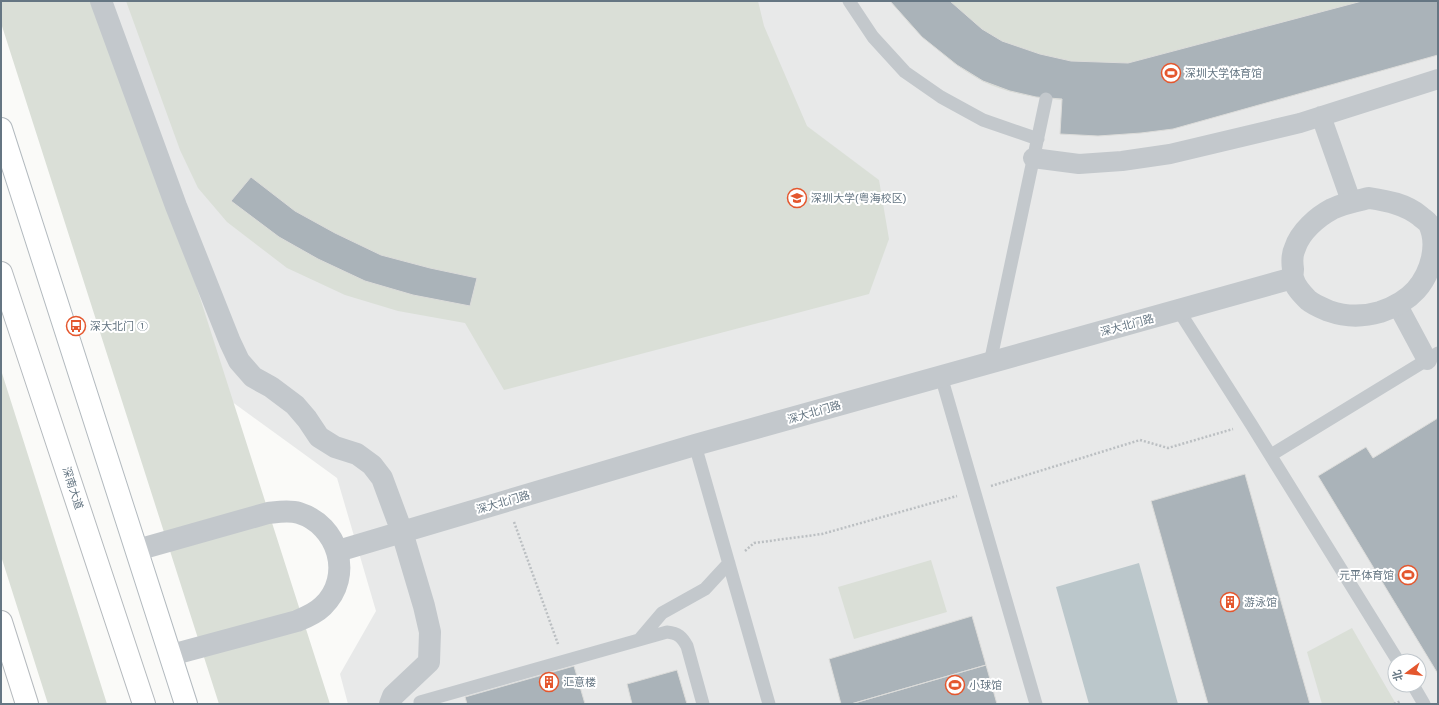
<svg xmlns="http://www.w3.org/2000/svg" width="1439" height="705" font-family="Helvetica,'Noto Sans SC',sans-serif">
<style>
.built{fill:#e8e9e9;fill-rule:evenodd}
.green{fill:#dadfd7}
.water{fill:#bbc7cb}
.building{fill:#aab3b9;stroke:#dcdcda}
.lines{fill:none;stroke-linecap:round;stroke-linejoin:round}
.secondary-casing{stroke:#b3babf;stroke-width:24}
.primary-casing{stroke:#b5babe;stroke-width:24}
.path{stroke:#bbbfc2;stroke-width:2.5;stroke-dasharray:2 2;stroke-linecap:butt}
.service{stroke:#c3c8cc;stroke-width:13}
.pedestrian{stroke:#c3c8cc;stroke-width:20}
.minor{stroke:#c3c8cc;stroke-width:22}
.secondary{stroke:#fff;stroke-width:22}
.primary{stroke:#fff;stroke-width:22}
.labels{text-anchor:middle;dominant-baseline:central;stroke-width:4;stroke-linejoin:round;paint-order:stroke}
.poi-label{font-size:11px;fill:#657683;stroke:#fff;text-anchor:start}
.street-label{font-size:11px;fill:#657683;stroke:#fff}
</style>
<rect width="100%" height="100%" fill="#fafaf8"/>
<path class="built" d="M87,1H1438V704H348L340,674L376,611L337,478L224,396ZM1395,661H1419V685H1395Z"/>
<path class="green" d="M1,1H105L330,704H219L1,23Z
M126,1H758L764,26L807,126L879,180L889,239L869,294L504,390L465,323L398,311L345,295L287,268L227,222L198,188L180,150Z
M890,1H1438L1173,129L1141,133L1098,136L1060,134L1062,100C1035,98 1006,93 982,81C961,70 941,53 923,37C911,27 901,13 890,1Z
M1,370L107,704H48L1,556Z
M931,560L947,612L854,639L838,587Z
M1352,628L1396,704H1322L1307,652Z"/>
<path class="water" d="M1139,563L1178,704H1089L1056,587Z"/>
<path class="building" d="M890,1H950L982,29L1002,41L1040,54L1071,61L1128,63L1362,1H1438V55L1173,129L1141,133L1098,136L1060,134L1062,99L1036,97L1010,91L983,81L957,65L922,37Z
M251,177L295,211L335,233L381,255L430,268L477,278L470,306L413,295L365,281L318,259L279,237L231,201Z
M1438,418V674L1318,476L1366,447L1373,458Z
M1245,474L1310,704H1208L1151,501Z
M972,616L986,665L851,704H841L829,659Z
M986,665L997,704H851Z
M574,666L585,704H467L465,697Z
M677,670L687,704H632L627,684Z"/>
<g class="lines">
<defs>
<path id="secondary" d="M1,129L186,704"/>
<path id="primary" d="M1,273L144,704
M1,622L27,704"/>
</defs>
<use href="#secondary" class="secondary-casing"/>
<use href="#primary" class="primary-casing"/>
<path class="path" d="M991,486L1140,440L1168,448L1233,429
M514,522L558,644
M745,551L754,543L822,534L957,496
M1394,704L1401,701"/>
<path class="service" d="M849,1L873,37L905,72L941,97L983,120L1038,139
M1179,311L1251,424L1398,661
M990,363L1046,99
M941,376L1036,704
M695,445L769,704
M1271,455L1438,353
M639,640L662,613L705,589L729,563
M1413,685L1424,704
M420,702L667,632C678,633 682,637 687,646L703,704"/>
<path class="pedestrian" d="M1321,116L1351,201
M1033,158L1079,164L1122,161L1170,154L1300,123L1438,79
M1397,304L1427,360"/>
<path class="minor" d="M101,1L176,206L230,342L239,361L253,377L271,387L295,405L307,419L319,437L335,447L357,454L372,465L382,478L402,532L424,606L430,632L429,662L393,696L390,704
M1369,198C1388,201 1405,204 1420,216C1423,219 1427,221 1429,224C1439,245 1431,273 1416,290C1407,300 1392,308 1380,312C1363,317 1346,317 1329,311C1322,308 1314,305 1308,300C1302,294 1295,287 1293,278C1292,275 1293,272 1293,269C1292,262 1292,254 1295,248C1300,232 1317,217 1332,209C1344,203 1356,201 1369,198Z
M137,550L268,513C278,512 289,510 299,513C338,525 354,576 323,606C316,613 307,617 297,621L171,655
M338,551L695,445L1293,278"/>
<use href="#secondary" class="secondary"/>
<use href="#primary" class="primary"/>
</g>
<defs>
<symbol id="stadium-ring" viewBox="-11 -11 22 22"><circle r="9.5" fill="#fff" stroke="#e4572e" stroke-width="1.5"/><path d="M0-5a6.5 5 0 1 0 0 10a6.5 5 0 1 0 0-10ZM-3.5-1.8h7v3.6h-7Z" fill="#e4572e"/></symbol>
<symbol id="university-ring" viewBox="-11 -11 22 22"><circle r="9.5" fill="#fff" stroke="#e4572e" stroke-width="1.5"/><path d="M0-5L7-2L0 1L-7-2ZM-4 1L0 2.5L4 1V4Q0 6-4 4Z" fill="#e4572e"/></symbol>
<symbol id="bus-ring" viewBox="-11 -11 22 22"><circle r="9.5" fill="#fff" stroke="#e4572e" stroke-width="1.5"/><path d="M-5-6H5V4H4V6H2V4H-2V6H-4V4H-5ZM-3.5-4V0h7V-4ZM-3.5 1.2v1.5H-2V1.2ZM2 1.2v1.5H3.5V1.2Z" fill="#e4572e"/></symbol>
<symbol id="building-ring" viewBox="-11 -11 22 22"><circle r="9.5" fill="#fff" stroke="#e4572e" stroke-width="1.5"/><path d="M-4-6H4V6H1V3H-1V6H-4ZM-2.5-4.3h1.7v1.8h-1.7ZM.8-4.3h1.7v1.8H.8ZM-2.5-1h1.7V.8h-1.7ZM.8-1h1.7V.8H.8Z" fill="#e4572e"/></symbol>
</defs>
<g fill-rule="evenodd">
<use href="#stadium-ring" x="1160" y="62" width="22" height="22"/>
<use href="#university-ring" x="786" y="187" width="22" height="22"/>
<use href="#bus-ring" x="65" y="315" width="22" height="22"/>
<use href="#stadium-ring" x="1397" y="564" width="22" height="22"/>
<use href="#building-ring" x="1219" y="591" width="22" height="22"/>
<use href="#building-ring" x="538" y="671" width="22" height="22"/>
<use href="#stadium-ring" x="944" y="674" width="22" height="22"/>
</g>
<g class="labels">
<g class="poi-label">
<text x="1185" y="73">深圳大学体育馆</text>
<text x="811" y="198">深圳大学(粤海校区)</text>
<text x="90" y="326">深大北门 ①</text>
<text x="1394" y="575" text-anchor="end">元平体育馆</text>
<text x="1244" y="602">游泳馆</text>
<text x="563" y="682">汇意楼</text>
<text x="969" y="685">小球馆</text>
</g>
<g class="street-label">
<text transform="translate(1127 325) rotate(-15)">深大北门路</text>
<text transform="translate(814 412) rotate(-16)">深大北门路</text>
<text transform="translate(73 488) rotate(72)">深南大道</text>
<text transform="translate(503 502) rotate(-16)">深大北门路</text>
</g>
</g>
<rect width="1439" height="705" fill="none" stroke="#657683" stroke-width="4"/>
<g transform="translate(1407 673) rotate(255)"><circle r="19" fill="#ffffff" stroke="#c1c8cd"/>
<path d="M0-3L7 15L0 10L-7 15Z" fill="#e4572e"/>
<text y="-6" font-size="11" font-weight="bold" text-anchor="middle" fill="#657683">北</text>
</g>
</svg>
